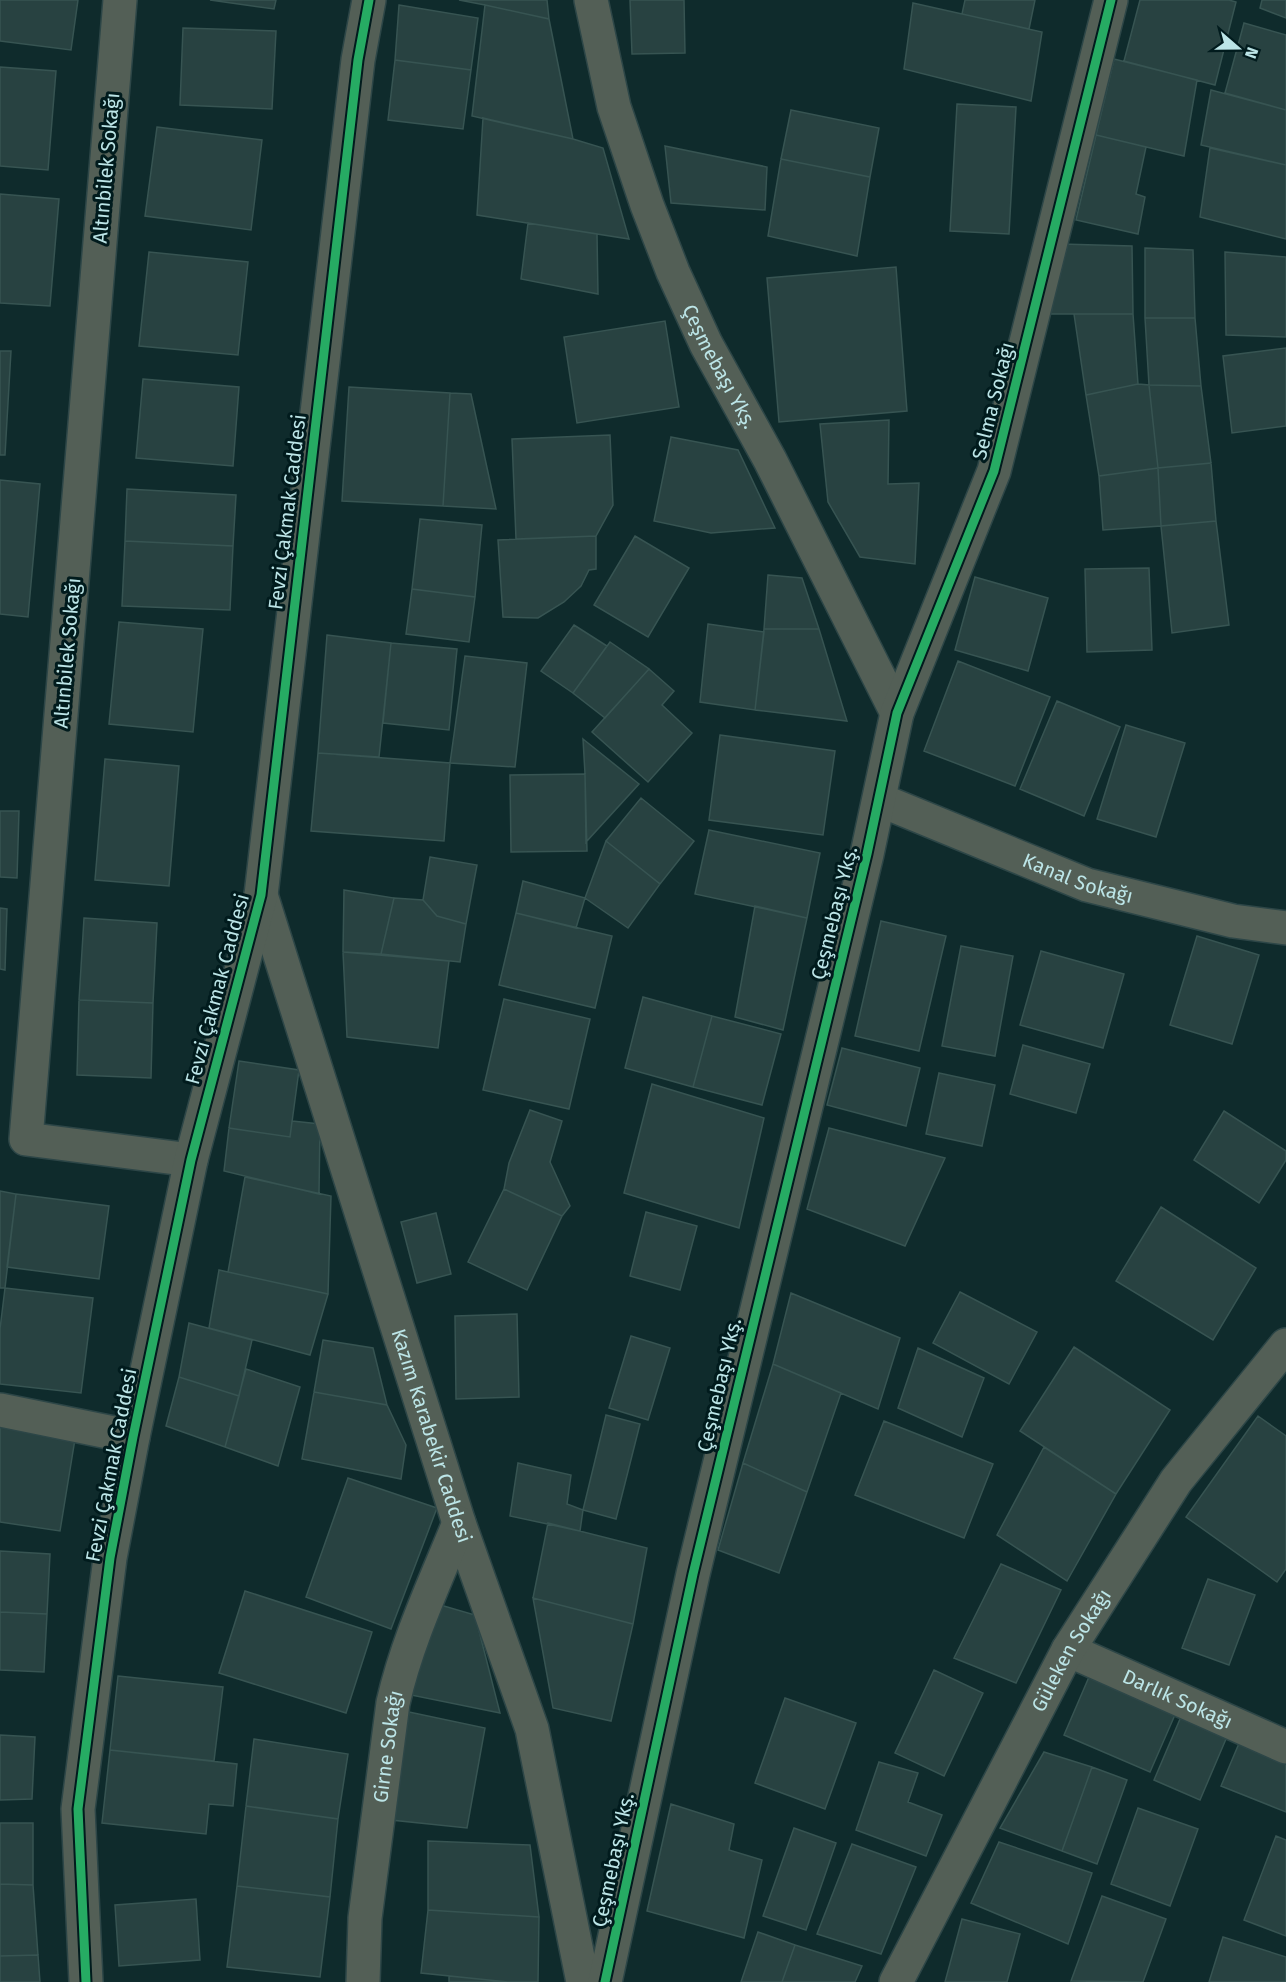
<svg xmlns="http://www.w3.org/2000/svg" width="1286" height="1982" font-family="'Fira Sans',sans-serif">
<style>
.building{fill:#284241;stroke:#375452;stroke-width:1.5}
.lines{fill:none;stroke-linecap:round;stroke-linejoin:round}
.minor-casing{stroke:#2d4647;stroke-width:36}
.minor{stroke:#535f56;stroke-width:33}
.cycleway-casing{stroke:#011b1d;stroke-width:13}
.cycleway{stroke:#26ab63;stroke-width:9}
.labels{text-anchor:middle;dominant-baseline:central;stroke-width:6;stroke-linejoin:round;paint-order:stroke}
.street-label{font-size:20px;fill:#bce5e7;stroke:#011b1d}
</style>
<rect width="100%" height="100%" fill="#0f2b2c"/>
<path class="building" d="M0,0H78L71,50L0,41Z
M210,0H276L274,9Z
M459,0H547L549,19L485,5Z
M630,0H684L685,53L632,54Z
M965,0H1035L1029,29L962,14Z
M1140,0H1229L1236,2L1215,85L1124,61Z
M1262,0H1286V18L1260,8Z
M913,3L1042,32L1031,101L904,69Z
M399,5L478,18L471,70L395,60Z
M485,5L549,19L573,139L472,116Z
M1244,23L1286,35V110L1225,93Z
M183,28L276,31L272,109L180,105Z
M1114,59L1197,80L1184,156L1096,135Z
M395,60L471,70L463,129L388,120Z
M0,67L56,71L48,170L0,166Z
M1211,90L1286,110V165L1201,145Z
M957,104L1016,107L1009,234L950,231Z
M791,110L879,128L870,177L781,159Z
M483,118L573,139L603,148L629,239L477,215Z
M157,127L262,140L251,230L145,216Z
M1096,135L1146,147L1136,194L1145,197L1138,234L1076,220Z
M665,146L767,167L765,210L671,203Z
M1210,148L1286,165V239L1200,217Z
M781,159L870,177L857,256L768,236Z
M0,194L59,199L50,306L0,303Z
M528,223L597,234L598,294L521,279Z
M1061,244L1132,246L1133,314H1051Z
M1145,248L1193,250L1195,318H1145Z
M149,252L248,262L238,355L139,346Z
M1225,252L1286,257V337L1226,335Z
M896,267L907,411L779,422L767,278Z
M1074,314H1133L1138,384L1086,395Z
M1145,318H1195L1201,386L1149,385Z
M665,321L679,407L577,423L564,337Z
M1286,348V426L1232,433L1223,356Z
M0,351H11L5,455H0Z
M143,379L239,387L233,466L136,458Z
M1138,384L1149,385L1158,468L1099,476L1086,395Z
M1149,385L1201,386L1211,463L1158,468Z
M349,387L450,393L443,506L342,501Z
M450,393L471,394L496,509L443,506Z
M889,420L888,484L919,483L915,564L860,557L828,502L820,424Z
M610,435L613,505L596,536L516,539L512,439Z
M671,437L738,450L775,528L711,533L654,521Z
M1211,463L1216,521L1161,526L1158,468Z
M1158,468L1161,526L1103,530L1099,476Z
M0,480L40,484L28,617L0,614Z
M127,489L236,495L233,546L125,541Z
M420,519L482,525L475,597L412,589Z
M1216,521L1229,625L1172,633L1161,526Z
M596,536V569L589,570L581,586L564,602L538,618L503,617L498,540Z
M635,536L689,568L648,637L594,605Z
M125,541L233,546L230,610L122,606Z
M1149,568L1152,650L1087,652L1085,569Z
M768,575L802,578L819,629H764Z
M975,577L1048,598L1028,671L955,650Z
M412,589L475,597L469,642L406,634Z
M119,622L203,629L193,732L109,724Z
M708,624L764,632L755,710L700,702Z
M574,625L607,646L573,693L541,671Z
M764,629H819L847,721L755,710Z
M327,635L391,643L379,757L318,753Z
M610,642L649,669L605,718L573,693Z
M391,643L457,649L449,730L383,723Z
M465,656L527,663L515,767L450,763Z
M958,661L1050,697L1015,786L924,751Z
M649,669L674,691L662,705L692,733L648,782L592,732Z
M1057,701L1120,727L1084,816L1020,789Z
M1126,725L1185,743L1156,837L1097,819Z
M720,735L835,751L823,835L709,820Z
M583,739L639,784L586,842L585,774Z
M318,753L450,763L444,841L311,831Z
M105,759L179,766L169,886L95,880Z
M585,774L587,851L511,852L510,775Z
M641,798L694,841L660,884L606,841Z
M0,811H19L17,878L0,877Z
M709,830L820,853L807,918L695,894Z
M606,841L660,884L628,928L585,898Z
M430,857L477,865L466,924L437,916L423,900Z
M523,881L585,898L576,928L516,913Z
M344,890L394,898L381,954L343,952Z
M394,898L423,900L437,916L466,924L460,962L381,954Z
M755,906L807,918L783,1030L735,1017Z
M0,908L7,909L5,970L0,969Z
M516,913L612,936L595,1008L499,985Z
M84,918L157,923L153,1003L79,1000Z
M881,921L946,936L919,1051L855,1036Z
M1197,936L1259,955L1232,1044L1170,1025Z
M961,946L1013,956L995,1056L942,1046Z
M1041,951L1124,974L1103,1048L1020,1025Z
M343,952L449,961L438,1048L347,1037Z
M643,997L712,1016L693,1087L625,1068Z
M504,999L590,1019L569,1109L483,1090Z
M79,1000L153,1003L151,1078L77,1075Z
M712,1016L781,1034L762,1105L693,1087Z
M1023,1045L1090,1064L1076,1113L1010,1094Z
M842,1048L920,1068L906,1126L827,1105Z
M239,1061L299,1070L290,1137L229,1128Z
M939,1073L995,1085L982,1146L926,1134Z
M652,1084L764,1118L739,1228L624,1193Z
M530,1110L562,1121L550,1162L570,1206L562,1216L504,1189L509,1163Z
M1224,1111L1286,1151V1160L1259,1203L1194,1160Z
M292,1121L320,1124L319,1194L224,1171L229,1128L290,1137Z
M829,1128L945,1158L905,1246L807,1209Z
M245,1177L331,1196L328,1294L228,1272Z
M504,1189L562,1216L527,1290L468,1262Z
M0,1191L16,1194L5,1288H0Z
M16,1194L109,1206L99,1279L7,1267Z
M1161,1207L1256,1268L1213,1340L1116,1281Z
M646,1212L697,1226L680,1290L630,1276Z
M436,1213L451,1274L417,1283L401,1222Z
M219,1270L328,1294L310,1355L209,1328Z
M5,1288L93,1298L81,1393L0,1384V1329Z
M960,1292L1037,1332L1009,1384L933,1343Z
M791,1293L900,1338L878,1409L773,1364Z
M517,1314L519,1397L456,1399L455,1316Z
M189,1323L252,1340L239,1396L179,1377Z
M631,1336L670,1348L648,1420L609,1408Z
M323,1340L373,1348L387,1405L314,1392Z
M1074,1347L1170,1410L1116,1494L1020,1431Z
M918,1348L984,1378L962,1437L898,1408Z
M773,1364L841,1393L807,1492L743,1463Z
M246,1369L300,1387L278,1466L225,1447Z
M179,1377L239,1396L225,1447L166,1426Z
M314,1392L387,1405L406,1445L401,1479L302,1459Z
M606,1415L640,1424L616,1519L583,1510Z
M1258,1416L1286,1436V1569L1277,1582L1186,1517Z
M884,1421L993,1464L964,1538L855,1495Z
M0,1424L76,1433L60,1531L0,1522Z
M1044,1447L1116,1494L1067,1581L997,1535Z
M518,1463L571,1475L567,1504L583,1510L580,1531L510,1516Z
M743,1463L807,1492L779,1573L718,1550Z
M348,1478L437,1508L391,1629L306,1597Z
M548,1523L647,1548L633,1624L533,1598Z
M0,1551L50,1554L47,1614L0,1612Z
M1001,1564L1061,1590L1016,1683L954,1658Z
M1208,1579L1255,1595L1229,1665L1182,1648Z
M245,1591L372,1632L346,1713L219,1673Z
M533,1598L633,1624L611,1721L553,1708Z
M437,1604L475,1615L500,1713L411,1695Z
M0,1612L47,1614L44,1672L0,1670Z
M934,1670L983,1693L944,1776L895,1753Z
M1092,1670L1178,1708L1150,1772L1064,1735Z
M118,1676L223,1687L214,1761L110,1750Z
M785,1698L856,1723L825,1809L755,1783Z
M409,1712L485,1728L467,1828L391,1820Z
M1183,1712L1229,1732L1200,1800L1154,1780Z
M0,1735L35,1737L32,1799L0,1800Z
M254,1739L348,1754L338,1819L246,1806Z
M1240,1741L1286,1760V1812L1221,1786Z
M110,1750L237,1764L233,1806L209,1804L206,1834L102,1823Z
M1044,1752L1092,1767L1062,1851L1000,1828Z
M879,1762L918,1773L908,1802L942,1815L926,1856L856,1830Z
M1092,1767L1127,1780L1097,1864L1062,1851Z
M671,1804L734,1824L729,1850L762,1860L744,1938L647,1911Z
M246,1806L338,1819L330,1897L237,1886Z
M1138,1808L1198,1829L1170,1906L1111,1884Z
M0,1823H33V1885L0,1884Z
M794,1828L836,1843L806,1930L763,1916Z
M1276,1836L1286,1840V1936L1244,1920Z
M428,1841L530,1845L539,1917L428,1910Z
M999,1842L1092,1873L1068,1944L971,1903Z
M852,1844L916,1867L881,1954L817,1934Z
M0,1884L33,1885L38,1955L0,1956Z
M237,1886L330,1897L320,1977L227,1967Z
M1102,1896L1166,1919L1143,1982L1071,1981Z
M196,1899L200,1960L119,1966L115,1905Z
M428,1910L539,1917L538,1982H508L421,1973Z
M962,1919L1020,1934L1007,1982H945Z
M758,1932L795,1945L782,1982H741Z
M1223,1937L1286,1957V1982H1209Z
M795,1945L862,1966L855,1982H782Z
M38,1955L40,1982H0V1956Z
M449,1976L508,1982H449Z"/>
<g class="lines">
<defs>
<g id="minor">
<path d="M120,0L26,1139L191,1160"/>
<path id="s1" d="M591,0L614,107L647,205L673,272L706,344L770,460L897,713"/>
<path id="s2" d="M880,800L1087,885L1233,921L1286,928"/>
<path id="s3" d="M261,895L459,1523L532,1729L583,1982"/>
<path d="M0,1410L133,1437"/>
<path id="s4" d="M1068,1650L1286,1747"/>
<path d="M86,1982L78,1809L110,1558L133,1437L191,1160L261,895L358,60L369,0"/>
<path id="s5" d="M363,1982L365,1918L393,1703C407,1641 435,1582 459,1523"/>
<path d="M605,1982L693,1574L867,854L897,713L994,471L1111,0"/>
<path id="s6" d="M896,1982L1068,1650L1176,1481L1286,1345"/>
</g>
</defs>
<use href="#minor" class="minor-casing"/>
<use href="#minor" class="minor"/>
<defs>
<path id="cycleway" d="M86,1982L78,1809L110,1558L133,1437L191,1160L261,895L358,60L369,0
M605,1982L693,1574L867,854L897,713L994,471L1111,0"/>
</defs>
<use href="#cycleway" class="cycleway-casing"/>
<use href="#cycleway" class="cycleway"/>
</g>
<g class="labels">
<g class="street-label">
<text transform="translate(106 168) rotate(-85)">Altınbilek Sokağı</text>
<text stroke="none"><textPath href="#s1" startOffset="390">Çeşmebaşı Ykş.</textPath></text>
<text transform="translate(993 401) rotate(-76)">Selma Sokağı</text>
<text transform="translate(287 512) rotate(-83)">Fevzi Çakmak Caddesi</text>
<text transform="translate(67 653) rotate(-85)">Altınbilek Sokağı</text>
<text stroke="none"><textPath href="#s2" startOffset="213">Kanal Sokağı</textPath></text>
<text transform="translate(834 913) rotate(-76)">Çeşmebaşı Ykş.</text>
<text transform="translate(217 989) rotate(-75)">Fevzi Çakmak Caddesi</text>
<text transform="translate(719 1385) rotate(-77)">Çeşmebaşı Ykş.</text>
<text stroke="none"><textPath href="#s3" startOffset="567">Kazım Karabekir Caddesi</textPath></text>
<text transform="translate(111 1465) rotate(-79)">Fevzi Çakmak Caddesi</text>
<text stroke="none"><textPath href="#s6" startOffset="375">Güleken Sokağı</textPath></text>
<text stroke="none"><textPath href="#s4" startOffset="120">Darlık Sokağı</textPath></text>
<text stroke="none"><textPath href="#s5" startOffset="237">Girne Sokağı</textPath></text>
<text transform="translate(613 1860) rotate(-78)">Çeşmebaşı Ykş.</text>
</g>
</g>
<g transform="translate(1238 48) rotate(110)" stroke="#011b1d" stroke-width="4.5" paint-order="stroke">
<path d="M0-4.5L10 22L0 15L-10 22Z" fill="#bce5e7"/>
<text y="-9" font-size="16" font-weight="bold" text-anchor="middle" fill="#bce5e7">N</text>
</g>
</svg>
